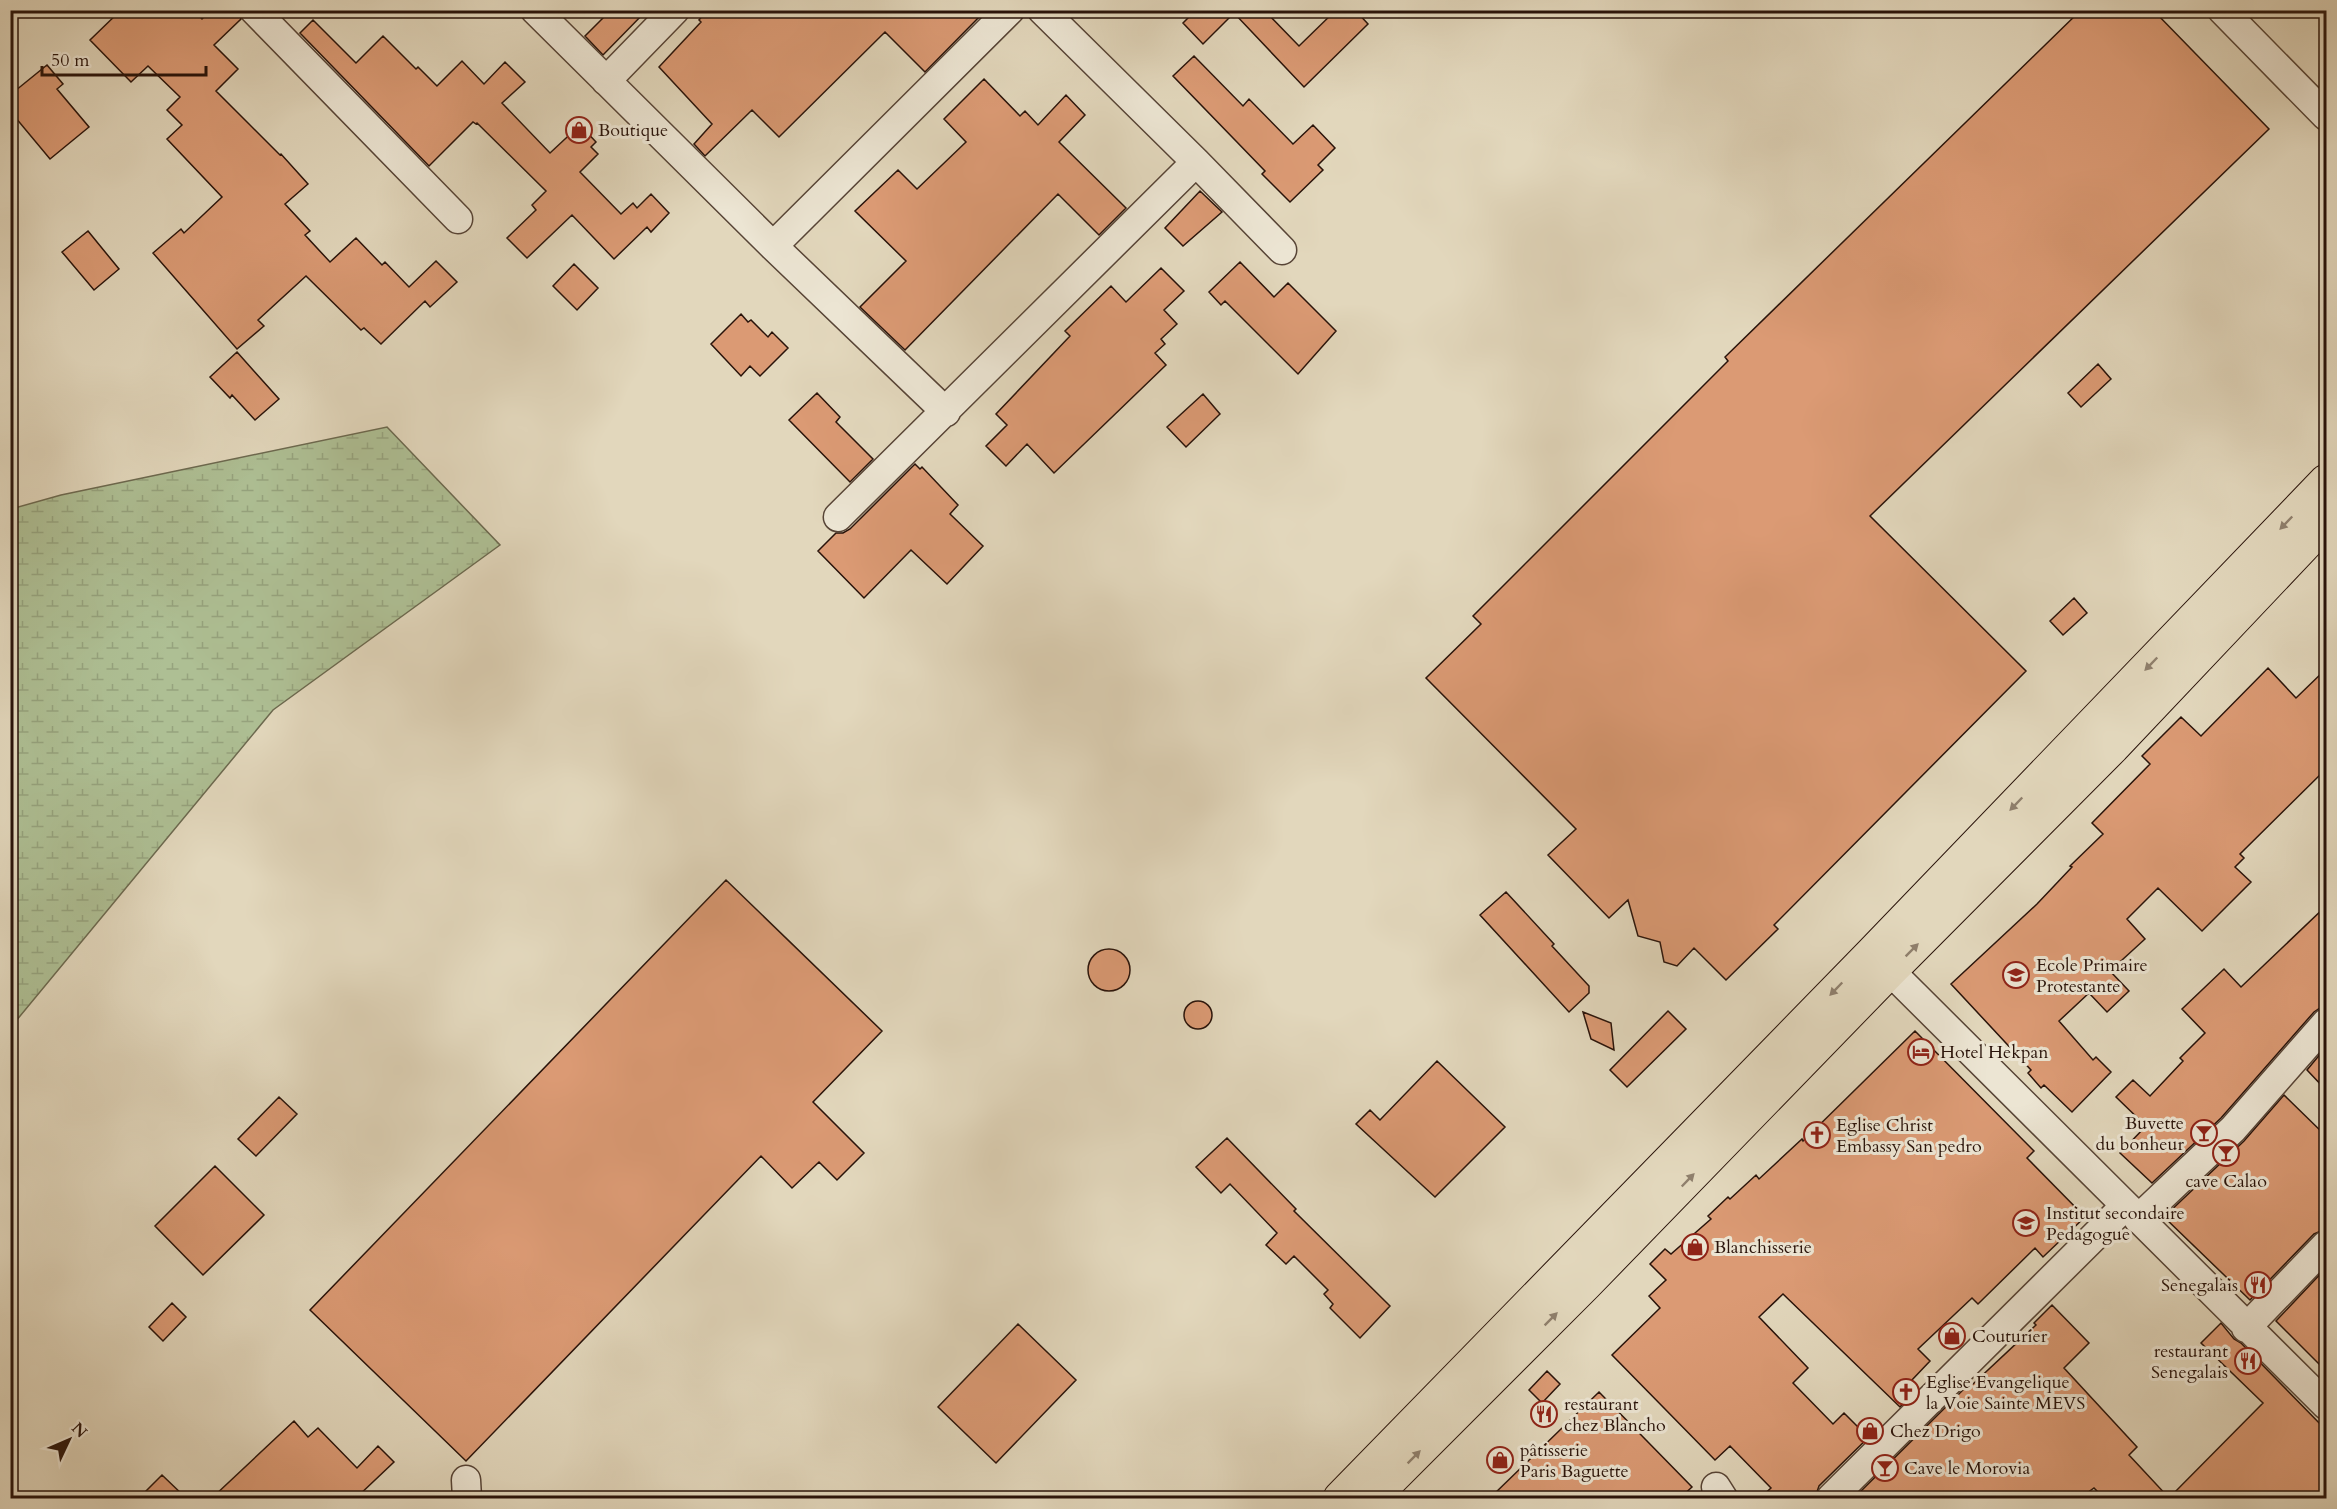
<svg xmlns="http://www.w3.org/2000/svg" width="2337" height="1509" font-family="Cardo,serif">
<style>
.wetland{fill:url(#wetland-marsh);stroke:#6c694f;stroke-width:1.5}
.building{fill:#db9a74;stroke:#29130a;stroke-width:1.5}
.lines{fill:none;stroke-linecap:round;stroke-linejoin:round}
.minor-casing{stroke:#574436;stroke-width:31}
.major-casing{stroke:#29130a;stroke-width:35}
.minor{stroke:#ece5d3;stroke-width:28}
.major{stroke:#e2d7bc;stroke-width:33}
.oneway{fill:#8f7f6c}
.labels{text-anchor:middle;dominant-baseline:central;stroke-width:6;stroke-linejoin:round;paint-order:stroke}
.poi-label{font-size:18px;fill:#29130a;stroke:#ece5d3;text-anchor:start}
</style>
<defs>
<pattern id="wetland-marsh" width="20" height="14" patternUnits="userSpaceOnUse" patternTransform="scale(1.5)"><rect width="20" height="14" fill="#aebf94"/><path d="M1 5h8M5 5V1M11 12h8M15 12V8" fill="none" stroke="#96a37e"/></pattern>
</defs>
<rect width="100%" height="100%" fill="#e2d7bc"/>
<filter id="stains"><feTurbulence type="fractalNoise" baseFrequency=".00333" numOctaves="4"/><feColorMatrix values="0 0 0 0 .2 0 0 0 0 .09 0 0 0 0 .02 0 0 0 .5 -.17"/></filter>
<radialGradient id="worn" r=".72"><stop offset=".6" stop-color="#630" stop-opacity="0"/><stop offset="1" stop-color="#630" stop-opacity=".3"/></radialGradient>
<path class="wetland" d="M387,427L500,545L273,710L11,1027V509L61,495Z"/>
<path class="building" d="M121,10H194L202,19L211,10H238L241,19L214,45L238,69L216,91L280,155L281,154L308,184L285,204L310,231L305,235L330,262L356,238L382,265L385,262L409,287L436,261L457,282L430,307L425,301L381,344L364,328L361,330L306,276L258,320L264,326L237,349L153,253L181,229L184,233L222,197L167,139L182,125L167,110L180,97L148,66L131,82L90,40Z
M611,10H647L603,55L585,36Z
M707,10H986L925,72L885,32L779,137L752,110L705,156L694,144L712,124L659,67L701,22L699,20Z
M1196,10H1264L1299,46L1336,10H1355L1368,24L1304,87L1234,13L1203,44L1183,23Z
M2081,10H2153L2269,129L1870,516L2026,671L1774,925L1778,929L1726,980L1694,948L1677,966L1664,962L1660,942L1638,936L1628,900L1609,918L1548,855L1576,829L1426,678L1481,624L1473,616L1728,361L1725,357Z
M313,20L356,63L383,36L416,69L418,67L437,86L462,61L484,84L505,62L525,82L502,103L550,153L580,125L596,142L591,147L598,154L580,172L621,214L633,203L637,208L651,194L669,213L651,232L647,227L614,259L572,215L527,258L507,238L536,210L532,205L546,191L477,123L476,124L473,122L429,166L300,33Z
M1194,56L1243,106L1249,99L1293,144L1313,125L1335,148L1318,165L1323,170L1290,202L1262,174L1265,171L1173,76Z
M47,65L63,84L57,89L89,127L50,159L10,111V95Z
M984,79L1020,116L1025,111L1038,125L1066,95L1085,115L1059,142L1126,208L1099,235L1058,194L905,350L860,307L906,261L855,211L898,170L917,189L966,142L944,119Z
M1200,191L1222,212L1183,246L1165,228Z
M88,231L119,269L94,290L62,252Z
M1240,262L1274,297L1288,283L1336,331L1298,374L1225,301L1221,305L1209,292Z
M574,264L598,288L577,310L553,286Z
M1161,268L1184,291L1164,310L1177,324L1161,339L1165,344L1155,353L1166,365L1054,473L1027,444L1006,466L986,446L1007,425L996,414L1070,336L1065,331L1111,286L1126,302Z
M741,314L748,322L751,320L768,337L772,332L788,348L760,376L750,366L741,376L711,344Z
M237,352L279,399L255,420L232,395L230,398L210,377Z
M2098,364L2111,379L2081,407L2068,393Z
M817,393L840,417L836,422L873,459L850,482L789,420Z
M1203,394L1220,414L1186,447L1167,427Z
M915,464L920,469L922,467L958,505L950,514L983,546L947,584L911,550L864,598L818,551L836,533H843L850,529Z
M2074,598L2087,613L2063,635L2050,621Z
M2268,668L2296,698L2326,669V769L2240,854L2244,858L2235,867L2251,882L2202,931L2158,888L2127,919L2145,939L2110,971L2129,991L2107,1012L2089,993L2059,1021L2093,1060L2096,1057L2111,1072L2072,1112L2044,1085L2041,1088L2028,1073L2031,1070L1951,984L2037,904L2072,867L2070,866L2103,834L2092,823L2150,764L2142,756L2181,717L2201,736Z
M726,880L882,1031L813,1102L864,1153L837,1180L819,1162L792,1188L761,1156L466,1461L310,1310Z
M1506,892L1554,944L1552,946L1589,986V993L1569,1012L1480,915Z
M2326,906V1007L2320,1008L2314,1012L2221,1118L2152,1183L2120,1153L2146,1126L2116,1097L2133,1080L2150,1096L2183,1061L2180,1058L2205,1033L2182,1009L2224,969L2241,987Z
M1088 970a21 21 0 1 1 42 0a21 21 0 1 1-42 0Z
M1184 1015a14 14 0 1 1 28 0a14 14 0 1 1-28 0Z
M1668,1011L1686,1029L1627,1087L1610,1070Z
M1583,1012L1611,1023L1614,1050L1591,1039Z
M1915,1031L2034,1151L2027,1158L2085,1217L2043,1257L2035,1248L1978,1304L1972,1298L1918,1349L1930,1361L1911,1381L1918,1388L1900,1407L1783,1294L1759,1317L1808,1368L1793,1383L1833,1424L1844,1413L1862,1431L1870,1424L1876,1430L1819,1486L1815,1498H1760L1771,1488L1730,1446L1715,1460L1612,1355L1660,1308L1649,1296L1666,1280L1650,1264L1665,1249L1671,1254L1711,1219L1708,1216L1728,1197L1730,1199L1756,1175L1759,1179L1802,1139L1803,1141Z
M2326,1047V1090L2307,1070Z
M1437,1061L1505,1127L1435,1197L1356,1124L1370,1110L1380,1120Z
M2284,1095L2326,1136V1229L2314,1234L2250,1300L2164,1217L2244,1141Z
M279,1097L297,1114L256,1156L238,1139Z
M1227,1138L1296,1209L1294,1211L1390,1306L1360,1338L1330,1308L1333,1304L1324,1294L1328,1290L1294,1256L1286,1264L1266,1245L1277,1233L1230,1184L1221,1193L1196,1167Z
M215,1166L264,1215L203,1275L155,1226Z
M2326,1268V1371L2276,1321Z
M172,1303L186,1317L163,1341L149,1327Z
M2052,1305L2089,1343L2064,1368L2137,1447L2129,1455L2169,1498L2263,1403L2201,1343L2221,1323L2234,1339L2241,1343L2326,1430V1494L2322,1498H2104L2094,1488L2080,1498H1854L1971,1382L1973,1384L2036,1325L2034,1323Z
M1018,1324L1076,1380L996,1463L938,1407Z
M1547,1371L1560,1384L1542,1403L1529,1390Z
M1599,1392L1692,1487L1680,1498H1490Z
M294,1421L308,1437L318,1428L357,1468L378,1446L394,1462L356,1498H212Z
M162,1475L186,1498H139Z"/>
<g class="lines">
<defs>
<path id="minor" d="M254,10L458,219
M535,10L773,246L946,412
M1042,10L1196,162L1282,250
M2222,10L2326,116
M606,81L675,10
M773,246L1010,10
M838,517L1196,162
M1875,956L2326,1405
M2138,1219L2233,1129L2326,1023
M2246,1328L2326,1245
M466,1480L467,1498
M1716,1487L1723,1498
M1831,1498L2125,1206"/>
<path id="major" d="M1340,1498L1872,953L2326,481
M1372,1498L1586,1284L1889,972L2113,747L2326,522"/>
</defs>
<use href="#minor" class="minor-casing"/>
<use href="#major" class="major-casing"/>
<use href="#minor" class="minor"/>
<use href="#major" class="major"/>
</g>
<defs><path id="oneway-solid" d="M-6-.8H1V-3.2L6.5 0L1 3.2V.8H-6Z" transform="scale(1.5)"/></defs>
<g class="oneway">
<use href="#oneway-solid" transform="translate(2286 523) rotate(134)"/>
<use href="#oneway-solid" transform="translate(2151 664) rotate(134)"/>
<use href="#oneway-solid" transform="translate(2016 804) rotate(134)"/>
<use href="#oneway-solid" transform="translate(1912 950) rotate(-45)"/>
<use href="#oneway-solid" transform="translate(1836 989) rotate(134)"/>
<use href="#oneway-solid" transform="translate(1688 1180) rotate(-46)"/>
<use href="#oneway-solid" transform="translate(1551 1319) rotate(-45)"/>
<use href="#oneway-solid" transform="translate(1414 1457) rotate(-45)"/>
</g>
<defs>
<symbol id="shop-ring" viewBox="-11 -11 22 22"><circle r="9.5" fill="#ece5d3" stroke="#8f2418" stroke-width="1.5"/><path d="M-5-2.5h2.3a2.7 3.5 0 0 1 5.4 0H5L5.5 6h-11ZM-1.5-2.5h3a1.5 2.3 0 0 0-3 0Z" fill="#8f2418"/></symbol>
<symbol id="school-ring" viewBox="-11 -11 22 22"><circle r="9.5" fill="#ece5d3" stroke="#8f2418" stroke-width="1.5"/><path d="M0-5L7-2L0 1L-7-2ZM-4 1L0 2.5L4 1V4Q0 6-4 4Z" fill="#8f2418"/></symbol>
<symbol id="hotel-ring" viewBox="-11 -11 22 22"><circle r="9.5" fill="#ece5d3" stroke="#8f2418" stroke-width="1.5"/><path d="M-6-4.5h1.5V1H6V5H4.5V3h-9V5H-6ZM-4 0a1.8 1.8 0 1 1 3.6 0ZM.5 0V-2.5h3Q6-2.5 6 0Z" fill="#8f2418"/></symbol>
<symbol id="bar-ring" viewBox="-11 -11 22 22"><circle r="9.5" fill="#ece5d3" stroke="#8f2418" stroke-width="1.5"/><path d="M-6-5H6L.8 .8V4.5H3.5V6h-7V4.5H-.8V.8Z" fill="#8f2418"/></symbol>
<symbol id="church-ring" viewBox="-11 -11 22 22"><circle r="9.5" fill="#ece5d3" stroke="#8f2418" stroke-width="1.5"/><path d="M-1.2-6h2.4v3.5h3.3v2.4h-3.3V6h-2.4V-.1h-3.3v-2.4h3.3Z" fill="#8f2418"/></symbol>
<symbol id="restaurant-ring" viewBox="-11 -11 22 22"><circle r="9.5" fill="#ece5d3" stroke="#8f2418" stroke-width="1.5"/><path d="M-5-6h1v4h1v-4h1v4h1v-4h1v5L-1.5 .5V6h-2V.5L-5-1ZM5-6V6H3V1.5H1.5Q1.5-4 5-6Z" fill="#8f2418"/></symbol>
</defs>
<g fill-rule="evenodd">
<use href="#shop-ring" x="564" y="115" width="30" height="30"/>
<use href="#school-ring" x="2001" y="960" width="30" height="30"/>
<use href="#hotel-ring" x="1906" y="1037" width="30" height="30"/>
<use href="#bar-ring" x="2189" y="1118" width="30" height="30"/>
<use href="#church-ring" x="1802" y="1120" width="30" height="30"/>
<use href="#bar-ring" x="2211" y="1138" width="30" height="30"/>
<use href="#school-ring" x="2011" y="1208" width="30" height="30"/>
<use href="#shop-ring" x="1680" y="1232" width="30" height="30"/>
<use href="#restaurant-ring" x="2243" y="1270" width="30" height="30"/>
<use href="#shop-ring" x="1937" y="1321" width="30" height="30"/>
<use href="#restaurant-ring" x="2233" y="1346" width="30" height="30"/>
<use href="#church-ring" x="1891" y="1377" width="30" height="30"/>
<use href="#restaurant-ring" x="1529" y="1399" width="30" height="30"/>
<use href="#shop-ring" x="1855" y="1416" width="30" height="30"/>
<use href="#shop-ring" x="1485" y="1445" width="30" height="30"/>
<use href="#bar-ring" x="1870" y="1453" width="30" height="30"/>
</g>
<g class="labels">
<g class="poi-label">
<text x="598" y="130">Boutique</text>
<text x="2036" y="965">Ecole Primaire<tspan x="2036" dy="21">Protestante</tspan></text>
<text x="1940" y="1052">Hotel Hekpan</text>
<text x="2184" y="1123" text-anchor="end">Buvette<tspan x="2184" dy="21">du bonheur</tspan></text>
<text x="1836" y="1125">Eglise Christ<tspan x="1836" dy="21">Embassy San pedro</tspan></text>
<text x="2226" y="1181" text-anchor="middle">cave Calao</text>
<text x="2046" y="1213">Institut secondaire<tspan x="2046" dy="21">Pedagogue</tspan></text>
<text x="1714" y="1247">Blanchisserie</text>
<text x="2238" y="1285" text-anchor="end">Senegalais</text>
<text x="1972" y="1336">Couturier</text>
<text x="2228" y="1351" text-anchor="end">restaurant<tspan x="2228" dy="21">Senegalais</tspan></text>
<text x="1926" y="1382">Eglise Evangelique<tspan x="1926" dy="21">la Voie Sainte MEVS</tspan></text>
<text x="1564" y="1404">restaurant<tspan x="1564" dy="21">chez Blancho</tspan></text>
<text x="1890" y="1431">Chez Drigo</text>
<text x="1520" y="1450">pâtisserie<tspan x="1520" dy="21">Paris Baguette</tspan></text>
<text x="1904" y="1468">Cave le Morovia</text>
</g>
</g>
<rect width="2337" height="1509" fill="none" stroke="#e2d7bc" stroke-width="36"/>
<rect x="12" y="12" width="2313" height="1485" fill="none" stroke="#29130a" stroke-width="3"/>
<rect x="18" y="18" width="2301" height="1473" fill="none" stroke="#29130a" stroke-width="1.5"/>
<g transform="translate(69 1440) rotate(46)" stroke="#ece5d3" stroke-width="4.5" paint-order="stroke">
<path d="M0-4.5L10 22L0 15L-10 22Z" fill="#29130a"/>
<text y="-9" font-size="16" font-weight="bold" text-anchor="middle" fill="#29130a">N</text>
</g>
<path d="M42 66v9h164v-9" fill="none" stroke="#29130a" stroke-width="3"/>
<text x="51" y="66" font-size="18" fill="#29130a" stroke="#ece5d3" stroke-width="4.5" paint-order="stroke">50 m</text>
<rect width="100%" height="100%" filter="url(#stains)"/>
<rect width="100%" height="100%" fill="url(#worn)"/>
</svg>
